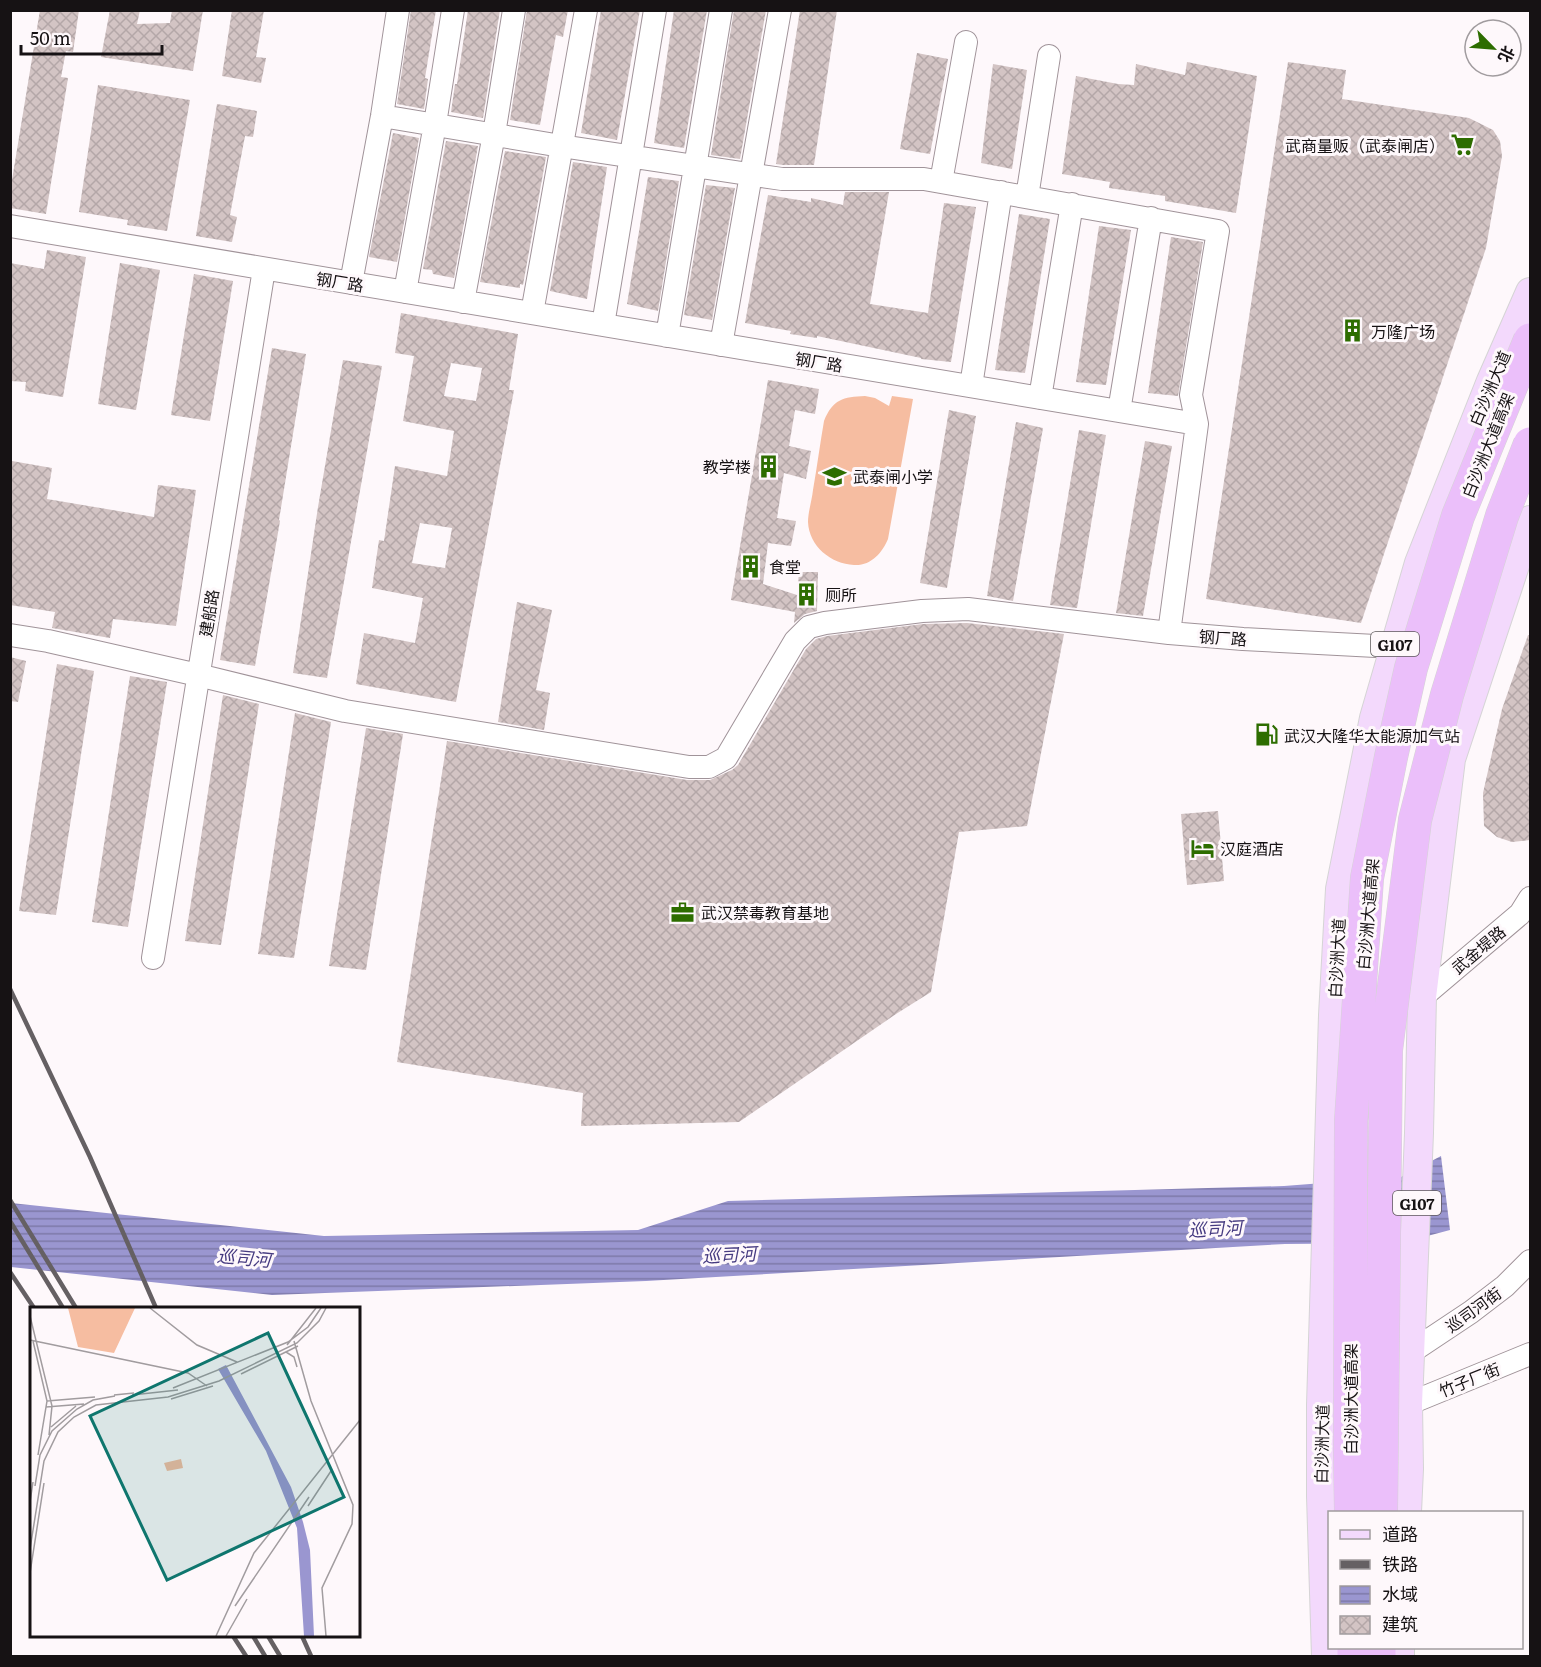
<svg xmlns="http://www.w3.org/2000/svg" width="1541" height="1667" font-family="Literata,'Noto Sans SC',serif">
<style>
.pitch{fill:#f6bda1}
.water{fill:url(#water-rules)}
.building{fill:url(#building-cross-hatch);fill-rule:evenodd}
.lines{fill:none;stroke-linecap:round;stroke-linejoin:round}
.minor-casing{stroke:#a09399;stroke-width:24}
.major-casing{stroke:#d5d4d5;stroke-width:30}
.highway-casing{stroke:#d5d4d5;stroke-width:34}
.minor{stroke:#fff;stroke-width:22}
.major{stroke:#f3d9fc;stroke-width:28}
.highway{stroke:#ebbffa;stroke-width:33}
.rail{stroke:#656063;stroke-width:4.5}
.highway-bridge-casing{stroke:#d5d4d5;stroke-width:34;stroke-linecap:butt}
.highway-bridge{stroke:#ebbffa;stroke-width:33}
.labels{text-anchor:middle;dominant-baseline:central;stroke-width:6;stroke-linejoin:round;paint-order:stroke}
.shield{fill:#fef8fb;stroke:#5c5759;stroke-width:1.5}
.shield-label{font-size:15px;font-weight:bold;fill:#161214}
.poi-label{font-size:16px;fill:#161214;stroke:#fef8fb;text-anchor:start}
.street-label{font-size:16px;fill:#161214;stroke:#fef8fb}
.water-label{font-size:18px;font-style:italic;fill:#453a80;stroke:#fef8fb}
.inset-road{fill:none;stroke:#a19c9f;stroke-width:1.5}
.view{fill:#0f766e;fill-opacity:0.15;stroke:#0f766e;stroke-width:3}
.inset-edge{fill:none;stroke:#161214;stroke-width:3}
</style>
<defs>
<pattern id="water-rules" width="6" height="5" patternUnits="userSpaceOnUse" patternTransform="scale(1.5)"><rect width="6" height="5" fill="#9a96d0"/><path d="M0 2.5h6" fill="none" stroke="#7d79a8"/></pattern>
<pattern id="building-cross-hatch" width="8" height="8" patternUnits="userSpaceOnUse" patternTransform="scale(1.5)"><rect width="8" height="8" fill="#d3c4c4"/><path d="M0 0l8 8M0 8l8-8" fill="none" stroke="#b4a7a8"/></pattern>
</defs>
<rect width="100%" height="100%" fill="#fef8fb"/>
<path class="pitch" d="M865,396L875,398L889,406L892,396L913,399L888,539C882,553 871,566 854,565C831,564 809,546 808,522C808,512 812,500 813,490C817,467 820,444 824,421C833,399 843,397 865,396Z"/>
<path class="water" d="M1441,1156L1450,1230L1401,1243L1285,1244L646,1281L272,1295L11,1267V1203L324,1236L638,1230L728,1201L1284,1186L1401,1177Z"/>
<path class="building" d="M40,10H79L73,52L66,51L61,77L68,78L46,214L10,208V192Z
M110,10H140L137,24L170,23L172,10H203L193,71L101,57Z
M232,10H264L256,57L266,58L261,83L222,76Z
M411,10H436L425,78L428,79L424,109L397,104Z
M468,10H500L483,118L451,112L455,84H457Z
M527,10H568L563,37L556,35L540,125L510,120Z
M601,10H640L617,140L581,133Z
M674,10H707L684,148L654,143Z
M734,10H766L740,159L711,155Z
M800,10H837L814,165H783L776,164Z
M917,53L948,59L930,154L900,149Z
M1187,62L1257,76L1236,213L1165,201V196L1109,188L1110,182L1062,174L1076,76L1118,84L1134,85L1136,64L1185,75Z
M1288,62L1346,70L1342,99L1469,118L1493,130L1500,141L1502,156L1486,248L1361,623L1206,599Z
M993,64L1027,70L1012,169L981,163Z
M98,85L190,100L167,231L127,225L128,220L79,212Z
M217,104L257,111L253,137L245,136L230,215L237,217L232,242L196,236Z
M393,133L419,138L397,262L369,257Z
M446,141L478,146L454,278L433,274L432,270L423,269Z
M505,151L546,157L523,285L520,284V288L480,282Z
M573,162L607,167L587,299L550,291Z
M648,177L679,181L658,311L627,304Z
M706,185L735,188L712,320L684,315Z
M845,192H889L870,304L928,313L944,203L976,207L951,362L921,359V358L817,336V338L790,334L791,331L745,323L768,195L811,202V198L843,205Z
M1019,214L1050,219L1025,373L995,370Z
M1099,226L1131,230L1106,385L1076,382Z
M1171,237L1203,242L1178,396L1148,393Z
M47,250L86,257L63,397L25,391L26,382L10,381V263L44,269Z
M120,263L160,270L136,410L98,404Z
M194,274L233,281L210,421L171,415Z
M401,313L518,334L509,390H514L456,702L356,684L364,633L415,643L423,598L372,588L379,540L384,541L395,466L447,476L454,431L403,421L414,356L395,353ZM451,363L482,368L476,401L444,396ZM420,523L452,528L445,568L412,563Z
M272,348L306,354L279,520L280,521L255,666L220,660Z
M343,360L382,366L327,678L293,673L318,507Z
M768,380L819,389L815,414L795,410L789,446L811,451L806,479L784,473L777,518L796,521L791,546L768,543L763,584L797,595L799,572H818L817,611L805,614L794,623L795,612L731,600Z
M949,410L976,416L947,588L920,583Z
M1016,422L1043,428L1013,601L987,596Z
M1079,430L1106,435L1077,608L1050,605Z
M1145,441L1172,446L1143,616L1116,613Z
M12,461L52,468L47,499L154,517L158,485L196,490L176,626L113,619L110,638L52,628L55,612L10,605V473Z
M517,602L552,610L536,690L550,693L544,730L498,722Z
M967,623L1064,634L1027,826L959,832L931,992L896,1014L739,1122L581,1126L583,1093L397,1062L447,741L687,780H710L732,770L738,765L806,649L816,639L827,636L923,624Z
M1528,635H1530V840L1512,842L1497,837L1484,826L1483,793L1502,709Z
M10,657L26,661L18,702L10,701Z
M57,664L94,671L56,915L19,911Z
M130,676L167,682L128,927L92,922Z
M223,695L259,704L221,945L185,941Z
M295,713L331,722L294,958L258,954Z
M366,728L403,734L366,970L329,966Z
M1218,811L1224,881L1187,885L1181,814Z"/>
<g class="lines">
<defs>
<path id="minor" d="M382,116L561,146L782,179H924L1218,231L1191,395L1197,424
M941,182L966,42
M1027,197L1049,56
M10,226L1197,424L1169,633L1243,639L1395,647
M351,283L382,116L398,10
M405,292L435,124L453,10
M463,302L494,134L514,10
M532,313L586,10
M603,325L655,10
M667,336L721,10
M721,345L780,10
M971,386L1001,192
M1040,398L1072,204
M1119,411L1151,218
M10,635L48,641L198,675L345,711L689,767H709L726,758L795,641L809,627L825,623L922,611L968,609L1169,633
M153,958L264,269
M1414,998L1422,997L1520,914L1530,898
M1411,1352L1471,1312L1505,1286L1530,1261
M1408,1404L1530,1354"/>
<path id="major" d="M1407,1512L1409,1469L1408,1404L1419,1133L1422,997L1451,759L1530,520
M1326,1656L1321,1496V1405L1333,1015L1340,889L1374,718L1419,563L1491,381L1530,292
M1400,1656V1648"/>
<path id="highway" d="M1354,1648V1656
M1379,1656V1648"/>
</defs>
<use href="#minor" class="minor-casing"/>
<use href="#major" class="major-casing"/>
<use href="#highway" class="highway-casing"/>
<use href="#minor" class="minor"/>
<use href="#major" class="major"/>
<use href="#highway" class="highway"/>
<path class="rail" d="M10,989L90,1157L156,1308
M10,1200L76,1308
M10,1221L63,1308
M10,1272L34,1308
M233,1636L246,1656
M253,1636L265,1656
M268,1636L280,1656
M302,1636L311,1656"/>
<defs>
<path id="highway-bridge" d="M1351,1512L1350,1451L1351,1121L1367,878L1391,757L1411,668L1458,516L1530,340
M1381,1512L1386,1050L1415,820L1447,695L1502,516L1530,444"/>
</defs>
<use href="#highway-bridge" class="highway-bridge-casing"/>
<use href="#highway-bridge" class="highway-bridge"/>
</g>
<defs>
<symbol id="supermarket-bare" viewBox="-9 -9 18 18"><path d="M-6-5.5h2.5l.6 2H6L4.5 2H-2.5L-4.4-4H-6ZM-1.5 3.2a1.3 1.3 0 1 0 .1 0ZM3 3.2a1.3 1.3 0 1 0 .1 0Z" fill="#2d6d00" stroke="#fef8fb" stroke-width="2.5" paint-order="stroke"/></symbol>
<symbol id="building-bare" viewBox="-9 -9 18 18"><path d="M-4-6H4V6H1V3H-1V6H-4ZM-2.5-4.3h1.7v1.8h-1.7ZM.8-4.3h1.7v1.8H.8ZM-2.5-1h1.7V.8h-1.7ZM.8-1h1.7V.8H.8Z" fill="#2d6d00" stroke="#fef8fb" stroke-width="2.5" paint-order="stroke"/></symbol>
<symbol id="school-bare" viewBox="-9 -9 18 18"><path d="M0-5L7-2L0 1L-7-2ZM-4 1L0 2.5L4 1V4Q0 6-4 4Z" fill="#2d6d00" stroke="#fef8fb" stroke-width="2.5" paint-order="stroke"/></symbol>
<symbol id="fuel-bare" viewBox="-9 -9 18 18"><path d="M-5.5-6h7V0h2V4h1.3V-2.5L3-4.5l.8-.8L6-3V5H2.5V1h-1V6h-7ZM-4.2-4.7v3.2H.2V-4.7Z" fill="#2d6d00" stroke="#fef8fb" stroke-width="2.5" paint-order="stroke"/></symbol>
<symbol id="hotel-bare" viewBox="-9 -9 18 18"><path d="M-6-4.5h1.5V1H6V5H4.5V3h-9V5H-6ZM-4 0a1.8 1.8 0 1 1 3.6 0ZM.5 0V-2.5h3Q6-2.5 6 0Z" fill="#2d6d00" stroke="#fef8fb" stroke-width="2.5" paint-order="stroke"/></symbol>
<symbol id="office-bare" viewBox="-9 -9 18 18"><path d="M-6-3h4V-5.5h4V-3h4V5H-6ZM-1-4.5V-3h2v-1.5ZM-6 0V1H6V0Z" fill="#2d6d00" stroke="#fef8fb" stroke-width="2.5" paint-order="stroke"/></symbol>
</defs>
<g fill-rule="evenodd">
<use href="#supermarket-bare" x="1446" y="128" width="33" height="33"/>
<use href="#building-bare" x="1336" y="314" width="33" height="33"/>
<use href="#building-bare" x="752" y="450" width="33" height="33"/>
<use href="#school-bare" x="818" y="460" width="33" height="33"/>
<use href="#building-bare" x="734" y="550" width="33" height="33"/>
<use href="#building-bare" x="790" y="578" width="33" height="33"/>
<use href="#fuel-bare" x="1250" y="718" width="33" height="33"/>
<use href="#hotel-bare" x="1186" y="832" width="33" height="33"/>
<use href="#office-bare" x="666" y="896" width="33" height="33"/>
</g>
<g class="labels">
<g class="shield">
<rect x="1371" y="632" width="48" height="24" rx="4.5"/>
<rect x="1393" y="1191" width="48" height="24" rx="4.5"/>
</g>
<g class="shield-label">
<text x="1395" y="644">G107</text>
<text x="1417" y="1203">G107</text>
</g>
<g class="poi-label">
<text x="1445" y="145" text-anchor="end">武商量贩（武泰闸店）</text>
<text x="1371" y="331">万隆广场</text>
<text x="751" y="466" text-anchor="end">教学楼</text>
<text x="853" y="476">武泰闸小学</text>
<text x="769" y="566">食堂</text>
<text x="825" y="594">厕所</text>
<text x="1284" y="735">武汉大隆华太能源加气站</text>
<text x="1220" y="848">汉庭酒店</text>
<text x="701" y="912">武汉禁毒教育基地</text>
</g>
<g class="street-label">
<text transform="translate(340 281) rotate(9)">钢厂路</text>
<text transform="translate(819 361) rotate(9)">钢厂路</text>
<text transform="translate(1489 388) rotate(-67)">白沙洲大道</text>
<text transform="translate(1487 445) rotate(-68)">白沙洲大道高架</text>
<text transform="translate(208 613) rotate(-81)">建船路</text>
<text transform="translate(1223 637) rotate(4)">钢厂路</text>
<text transform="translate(1367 914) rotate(-85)">白沙洲大道高架</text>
<text transform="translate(1478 949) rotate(-40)">武金堤路</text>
<text transform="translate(1336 958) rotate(-87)">白沙洲大道</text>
<text transform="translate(1473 1309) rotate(-36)">巡司河街</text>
<text transform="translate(1469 1379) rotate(-22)">竹子厂街</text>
<text transform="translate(1350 1399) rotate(-90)">白沙洲大道高架</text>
<text transform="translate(1321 1444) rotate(-89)">白沙洲大道</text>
</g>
<g class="water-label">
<text transform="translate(1215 1228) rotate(-3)">巡司河</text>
<text transform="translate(729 1254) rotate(-3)">巡司河</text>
<text transform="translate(244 1257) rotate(5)">巡司河</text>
</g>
</g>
<g transform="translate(30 1307)">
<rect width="330" height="330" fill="#fef8fb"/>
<path d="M38,1H105L84,46L48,40ZM151,152L153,161L137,164L134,156Z" fill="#f6bda1"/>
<path d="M196,58L261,180L273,215L280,243L284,329H274L267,221L236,144L188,62Z" fill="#9a96d0"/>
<path class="inset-road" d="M120,1L167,38L207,55M0,9L22,99L19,128M0,33L158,66L177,79M3,34L17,94L8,148M264,34L281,94L323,198L322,217L292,281L296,329M257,38L286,1M256,45L264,50L267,60M211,67L268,39M143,81L258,35L278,20L291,1M84,88L104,86M102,88L148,83M141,92L183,79M17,94L65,90M16,100L54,97M21,120L46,99M5,179L10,148L22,124L47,102L63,93L85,89M0,195L3,175M278,199L301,164M0,242L14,154L28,125L44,110L66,98L138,90L189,74L267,36L289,14L296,1M0,266L14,176M205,299L279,190M186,329L224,246L330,113M196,329L217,292"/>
<path class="view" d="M238,26L314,190L137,273L60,109Z"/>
<rect width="330" height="330" class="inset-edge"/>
</g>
<rect width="1541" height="1667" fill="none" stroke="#161214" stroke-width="24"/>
<rect x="1328" y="1511" width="195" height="138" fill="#fef8fb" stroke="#a19c9f" stroke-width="1.5"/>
<rect x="1340" y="1530" width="30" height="9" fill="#f3d9fc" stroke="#a19c9f" stroke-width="1.5"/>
<text x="1382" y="1541" font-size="18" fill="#161214">道路</text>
<rect x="1340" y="1560" width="30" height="9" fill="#656063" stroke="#a19c9f" stroke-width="1.5"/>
<text x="1382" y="1571" font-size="18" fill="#161214">铁路</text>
<rect x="1340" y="1586" width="30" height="18" fill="url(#water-rules)" stroke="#a19c9f" stroke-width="1.5"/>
<text x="1382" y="1601" font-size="18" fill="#161214">水域</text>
<rect x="1340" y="1616" width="30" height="18" fill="url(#building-cross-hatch)" stroke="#a19c9f" stroke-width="1.5"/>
<text x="1382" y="1631" font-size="18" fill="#161214">建筑</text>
<g transform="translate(1493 48) rotate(115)"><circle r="28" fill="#fef8fb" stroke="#a19c9f" stroke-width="1.5"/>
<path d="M0-4.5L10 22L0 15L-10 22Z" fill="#2d6d00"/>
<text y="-9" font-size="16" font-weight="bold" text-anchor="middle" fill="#161214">北</text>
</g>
<path d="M21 45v9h141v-9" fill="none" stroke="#161214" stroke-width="3"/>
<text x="30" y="45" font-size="18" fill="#161214" stroke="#fef8fb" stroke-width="4.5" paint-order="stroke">50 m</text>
</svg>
